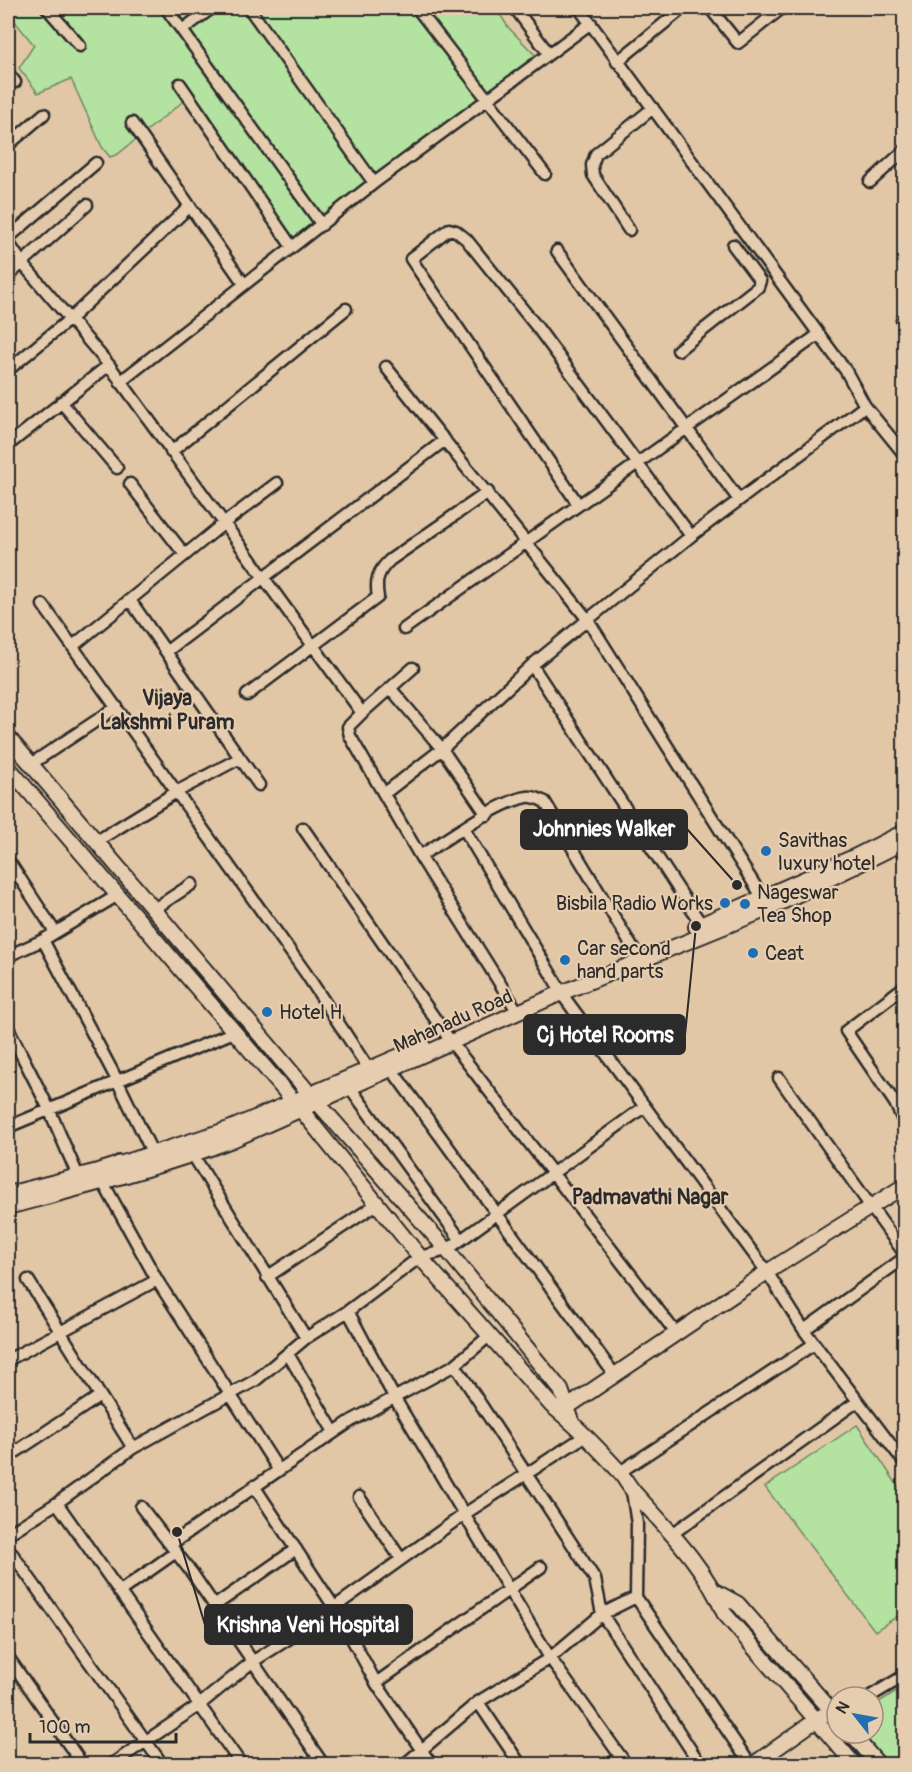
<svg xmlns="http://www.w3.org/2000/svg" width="912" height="1772" font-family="Pangolin,sans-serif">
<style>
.grass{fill:#b4e2a0;stroke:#708666;stroke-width:1.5}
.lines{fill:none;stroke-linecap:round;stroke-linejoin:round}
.minor-casing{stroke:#2b2b2b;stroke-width:15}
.tertiary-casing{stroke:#2b2b2b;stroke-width:18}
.secondary-casing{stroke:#2b2b2b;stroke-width:20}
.minor{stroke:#e7cdaf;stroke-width:10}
.tertiary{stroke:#e7cdaf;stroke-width:14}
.secondary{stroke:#e7cdaf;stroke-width:15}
.poi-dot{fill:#1f6fb2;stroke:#e7cdaf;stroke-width:2}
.labels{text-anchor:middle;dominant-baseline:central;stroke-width:4.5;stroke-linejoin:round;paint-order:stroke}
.poi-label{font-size:20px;fill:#2b2b2b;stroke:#e7cdaf;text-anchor:start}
.street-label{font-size:20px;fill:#2b2b2b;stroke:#e7cdaf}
.neighbourhood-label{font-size:21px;font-weight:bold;fill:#2b2b2b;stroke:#e7cdaf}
.leader{fill:none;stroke:#2b2b2b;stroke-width:2}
.callout-dot{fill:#2b2b2b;stroke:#e7cdaf;stroke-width:2}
.callout{fill:#2b2b2b;stroke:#2b2b2b;stroke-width:2}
.callout-label{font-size:21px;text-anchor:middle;font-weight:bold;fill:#fff}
</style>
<rect width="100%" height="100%" fill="#e2c7a6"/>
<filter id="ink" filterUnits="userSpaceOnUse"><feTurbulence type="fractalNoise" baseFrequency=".0167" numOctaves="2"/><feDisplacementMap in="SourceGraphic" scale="12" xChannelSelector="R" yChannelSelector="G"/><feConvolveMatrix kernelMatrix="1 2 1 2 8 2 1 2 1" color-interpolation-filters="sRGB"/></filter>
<g filter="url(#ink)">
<path class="grass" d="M8,8H496L508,27L536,56L287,248L186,99L118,154L110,157L102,147L71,79L38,93L19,68L34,45L8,13Z
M857,1425L904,1495V1612L875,1631L765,1487Z
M904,1686V1764H846L824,1737L837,1729V1733H873V1706Z"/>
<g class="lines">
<defs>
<path id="minor" d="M47,8L80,46
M166,8L322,225
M249,8L374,183
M417,8L545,174
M515,8L549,54
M579,8L846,371L865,406L904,454
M710,8L738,43L782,8
M182,30L212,8
M617,62L683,8
M8,73L15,82
M180,84L292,247
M132,123L244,284
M8,145L44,114
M870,182L904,151
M87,205L22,263L109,365L362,713L348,727L350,736L420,856L514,1006
M629,230L593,175L592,165L596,154L653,108
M8,238L96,163
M8,242L22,263L8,276
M557,251L739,500
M902,320L904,324
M678,350L758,287L760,281L733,245
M386,367L588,620L766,903
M8,370L70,319L190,206
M120,382L374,183L591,23
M61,402L117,468
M8,445L109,365
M171,452L346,309
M130,484L185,555
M578,504L411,259L449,229L456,231L466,239L537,327L691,536
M130,600L240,758
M43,605L305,972L368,1068
M404,629L818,335
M73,646L223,524L277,483
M167,651L445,440
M532,665L705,930
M391,689L442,749L487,815
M247,695L378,597C375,580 378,571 390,560L488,492
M362,713L413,668
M31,764L117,707
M385,793L442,749L532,665L691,536L865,406
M303,828L447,1036
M464,829L558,986
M97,841L178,791L240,758L259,785
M898,846L904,857
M420,856C446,840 499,801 527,797C533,796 539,799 545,802L640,960
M8,860L55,932
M154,909L192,884
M43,940L117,1080L153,1154
M8,956L43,940L118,895
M904,987L846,1031L895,1103L904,1122
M561,993L767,1272L804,1330L904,1462
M8,1028L49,1109L78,1176
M452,1043L676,1333
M392,1070L614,1374
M779,1078L904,1253
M351,1089L460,1239
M8,1127L234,1032
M193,1155L306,1338
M267,1277L377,1204
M28,1280L133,1448
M157,1280L278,1469
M348,1311L394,1397L550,1658L626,1764
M804,1330L904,1258
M288,1354L334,1432
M8,1360L157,1280L100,1177
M455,1365L595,1579L602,1614L700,1764
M8,1457L100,1396
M620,1472L814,1344
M254,1486L338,1613L376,1683L431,1764
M632,1491L637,1524L636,1597L750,1764
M359,1497L401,1559
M57,1503L241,1764
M141,1507L192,1573L323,1764
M8,1534L57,1503L133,1448L256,1380L306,1338L348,1311L420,1257L447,1250L644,1107
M672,1534L858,1401
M171,1544L351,1421L455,1365L489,1336
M8,1548L162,1764
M119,1592L176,1552
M214,1606L296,1549
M8,1657L82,1764
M376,1683L541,1567
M869,1697L904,1676
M478,1702L520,1764
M112,1764L198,1706L252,1662L304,1629L466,1513L585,1436
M405,1764L478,1702L550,1658L602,1614L636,1597
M610,1764L621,1757"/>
<path id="tertiary" d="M8,737L310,1094L447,1250L561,1390L572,1421
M8,767L302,1111L420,1257L552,1406C576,1425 597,1447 618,1470C624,1477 628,1485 634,1492C667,1529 705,1566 724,1613L854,1764
M696,927L854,857L904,832
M8,1194L98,1171L229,1129L423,1046
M8,1207C83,1187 159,1168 232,1140L561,993L770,908L904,842
M569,1406L767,1272L904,1186
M716,1592L738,1604L837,1717
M851,1733L878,1764
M754,1764L822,1716"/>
<path id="secondary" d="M119,1164L124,1175"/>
</defs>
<use href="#minor" class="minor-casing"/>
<use href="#tertiary" class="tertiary-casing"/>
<use href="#secondary" class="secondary-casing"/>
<use href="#minor" class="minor"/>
<use href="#tertiary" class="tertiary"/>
<use href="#secondary" class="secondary"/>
</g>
</g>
<g class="poi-dot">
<circle cx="766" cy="851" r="6"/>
<circle cx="725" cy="903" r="6"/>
<circle cx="745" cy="904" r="6"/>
<circle cx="753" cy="953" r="6"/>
<circle cx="565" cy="960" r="6"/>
<circle cx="267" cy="1012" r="6"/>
</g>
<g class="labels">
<g class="poi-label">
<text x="778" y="840">Savithas<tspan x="778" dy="23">luxury hotel</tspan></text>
<text x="757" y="892">Nageswar<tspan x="757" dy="23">Tea Shop</tspan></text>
<text x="713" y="903" text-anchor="end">Bisbila Radio Works</text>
<text x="577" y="948">Car second<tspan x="577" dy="23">hand parts</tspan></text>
<text x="765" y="953">Ceat</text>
<text x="279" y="1012">Hotel H</text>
</g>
<g class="street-label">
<text transform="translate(453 1021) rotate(-24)">Mahanadu Road</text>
</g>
<g class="neighbourhood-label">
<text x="167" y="698">Vijaya<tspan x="167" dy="24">Lakshmi Puram</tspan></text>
<text x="650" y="1197">Padmavathi Nagar</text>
</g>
</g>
<path class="leader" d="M737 885L687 829M696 926L685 1035M177 1532L205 1625"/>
<g class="callout-dot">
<circle cx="737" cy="885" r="6"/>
<circle cx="696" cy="926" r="6"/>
<circle cx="177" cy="1532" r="6"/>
</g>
<g class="callout">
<rect x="521" y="810" width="166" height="39" rx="6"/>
<rect x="524" y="1015" width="161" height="39" rx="6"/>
<rect x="205" y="1605" width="207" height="39" rx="6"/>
</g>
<g class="callout-label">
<text x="604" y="836">Johnnies Walker</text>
<text x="605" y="1042">Cj Hotel Rooms</text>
<text x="308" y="1632">Krishna Veni Hospital</text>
</g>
<rect width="912" height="1772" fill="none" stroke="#e7cdaf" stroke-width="30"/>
<rect x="15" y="15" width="882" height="1742" fill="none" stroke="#2b2b2b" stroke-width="2" filter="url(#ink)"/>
<g transform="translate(855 1715) rotate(301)"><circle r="28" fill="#e7cdaf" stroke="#9c8c7a" stroke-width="1.5"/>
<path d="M0-4.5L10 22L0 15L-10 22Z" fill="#1f6fb2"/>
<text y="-9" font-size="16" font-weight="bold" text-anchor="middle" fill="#2b2b2b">N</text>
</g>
<path d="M30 1733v9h146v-9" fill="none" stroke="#2b2b2b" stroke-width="3"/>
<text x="39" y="1733" font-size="18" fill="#2b2b2b" stroke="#e7cdaf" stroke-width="4.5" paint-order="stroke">100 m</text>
</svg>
